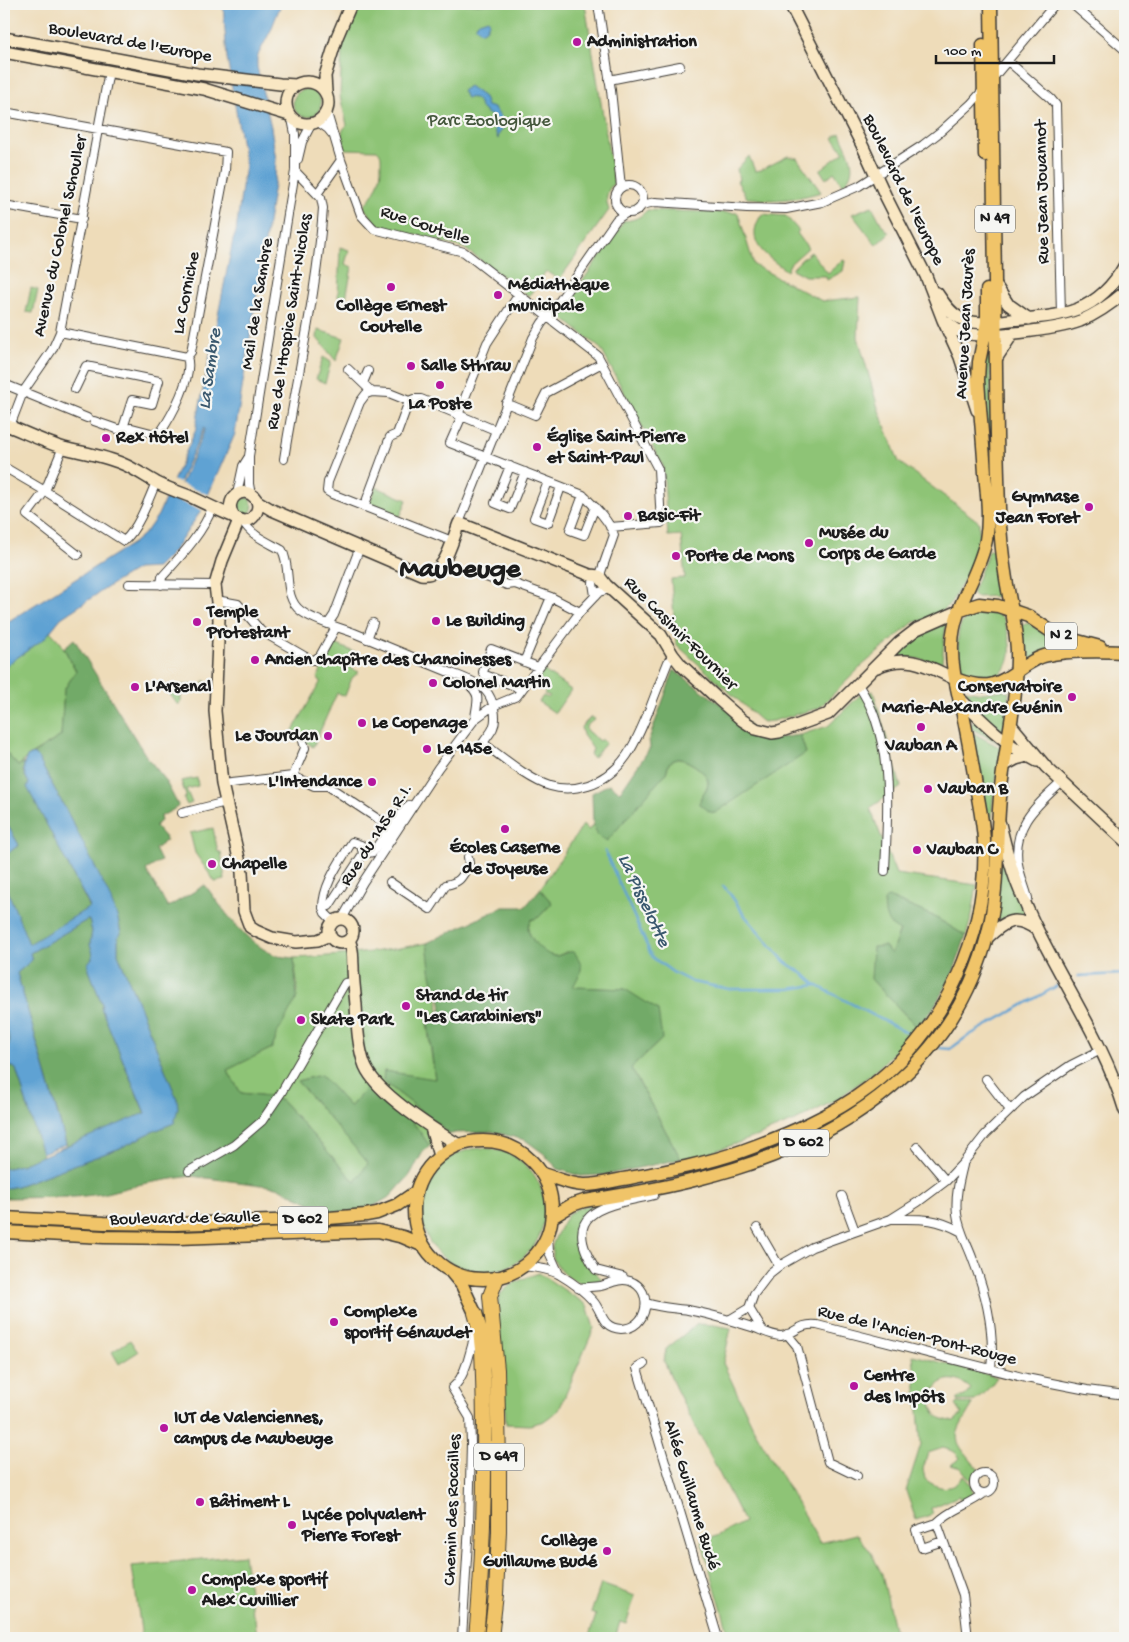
<svg xmlns="http://www.w3.org/2000/svg" width="1129" height="1642" font-family="'Gochi Hand',sans-serif">
<style>
.green{fill:#8ec476;stroke:#557049}
.forest{fill:#72aa67;stroke:#476342}
.water{fill:#5fa2d3;stroke:#3e5f78;fill-rule:evenodd}
.pier{fill:#eedcb9}
.lines{fill:none;stroke-linecap:round;stroke-linejoin:round}
.stream{stroke:#5fa2d3;stroke-width:2.5}
.street-casing{stroke:#3c3934;stroke-width:10}
.secondary-casing{stroke:#3c3934;stroke-width:14}
.primary-casing{stroke:#3c3934;stroke-width:15}
.highway-casing{stroke:#3c3934;stroke-width:16}
.street{stroke:#fff;stroke-width:8}
.secondary{stroke:#f9e7c3;stroke-width:11}
.primary{stroke:#f0c469;stroke-width:12}
.highway{stroke:#f0c469;stroke-width:14}
.poi-dot{fill:#b5179e;stroke:#f6f6f2;stroke-width:2}
.labels{text-anchor:middle;dominant-baseline:central;stroke-width:4.5;stroke-linejoin:round;paint-order:stroke}
.shield{fill:#f6f6f2;stroke:#5d5d5c;stroke-width:1}
.shield-label{font-size:16px;font-weight:bold;fill:#1c1c1c}
.poi-label{font-size:18px;font-weight:bold;fill:#1c1c1c;stroke:#f6f6f2;text-anchor:start}
.street-label{font-size:18px;fill:#1c1c1c;stroke:#f6f6f2}
.park-label{font-size:18px;fill:#44573c;stroke:#f6f6f2}
.water-label{font-size:19px;font-style:italic;fill:#3a586e;stroke:#f6f6f2}
.town-label{font-size:28px;font-weight:bold;fill:#1c1c1c;stroke:#f6f6f2}
</style>
<rect width="100%" height="100%" fill="#f6f6f2"/>
<filter id="ink" filterUnits="userSpaceOnUse"><feTurbulence type="fractalNoise" baseFrequency=".02" numOctaves="2"/><feDisplacementMap in="SourceGraphic" scale="10" xChannelSelector="R" yChannelSelector="G"/><feConvolveMatrix kernelMatrix="1 2 1 2 8 2 1 2 1" color-interpolation-filters="sRGB"/></filter>
<filter id="wash" filterUnits="userSpaceOnUse"><feTurbulence type="fractalNoise" baseFrequency=".0096" numOctaves="4" result="noise"/><feDisplacementMap in="SourceGraphic" scale="20" xChannelSelector="R" yChannelSelector="G"/><feGaussianBlur stdDeviation="1.12" result="paint"/><feColorMatrix in="noise" values="0 0 0 0 0 0 0 0 0 0 0 0 0 0 0 0 0 1.4 0 .05"/><feComposite in="paint" operator="in"/></filter>
<g filter="url(#wash)">
<rect width="100%" height="100%" fill="#eedcb9"/>
<path class="green" d="M362,4H585L614,183C606,191 605,199 609,210L559,280L546,271L529,296L464,248L378,225L363,207C374,195 382,181 381,164C381,158 382,154 377,150L345,149C339,141 340,131 347,125L340,96L342,46Z
M293 103a14 14 0 1 1 28 0a14 14 0 1 1-28 0Z
M840,133C847,151 861,169 843,185L834,172L826,179L820,170L844,152L833,138Z
M749,156L755,171L761,170L788,156L797,158L821,192C805,197 787,200 770,200C762,200 755,198 747,198L737,181L739,180L737,169Z
M872,206L882,225L889,233L876,245L852,214Z
M647,210L738,213L754,265L822,301L860,297L858,337L878,408L899,462L979,522V553L952,601L937,618L914,622L864,664L819,708L773,721L763,722L760,720L676,644L671,579L685,578L681,535L668,536L663,466L601,349L559,315L624,221C634,220 640,218 647,210Z
M762,214L786,216L799,231L797,233L808,248L790,264L787,271C766,256 743,242 762,214Z
M340,247L349,250L345,264L352,267L346,298L338,297Z
M811,252L828,273L843,260L845,261L843,271L827,280L826,276H805L792,269L802,259Z
M31,288L38,290L33,313L26,312Z
M318,330L344,338L336,361L317,338Z
M989,344L993,454L991,456L989,454L982,369Z
M323,357L331,362L325,383L316,379Z
M376,487L407,500L400,517L369,504Z
M239,498H249L253,506L251,512L246,516L237,512L235,503Z
M997,549L1003,596L975,597L972,594L989,550Z
M978,611C988,611 997,612 1004,619C1008,633 1014,651 1007,665C1000,681 971,684 961,667C958,661 958,652 958,644C958,625 961,620 978,611Z
M946,622L942,662H936L907,657H892L910,637Z
M1027,622L1059,643L1092,647L1023,660L1022,625H1025Z
M50,631L61,643L76,671L64,690L61,736L27,757L18,766L4,750V667L38,643Z
M331,642L356,653L350,668L359,672L352,678L345,696L337,693L313,747L292,732L321,681L317,678L321,671L319,668L324,657L328,658L333,646L330,644Z
M543,670L571,690L555,713L539,702L543,696L548,698L550,696L544,694L548,688L536,680Z
M204,681H206L207,687H181V702L178,705L166,689L167,685H203Z
M965,690L982,693L1003,690L1005,692H1009L1004,732C993,724 966,703 965,690Z
M873,691L901,787L870,808L896,874L977,885L972,915L966,936L933,916L888,897L884,901L900,930L891,954L871,979L918,1028L872,1074L834,1101L797,1120L755,1137L703,1155L681,1159L631,1068L662,1039L625,989L573,987L567,951C561,955 554,958 547,955C541,952 528,935 528,928C528,925 530,923 531,920L539,917L552,903L540,889L583,825L589,830L593,824L598,836L666,773L669,763C671,762 673,760 676,759C685,757 707,772 708,781C708,788 703,794 700,799L806,753L800,735L828,726L860,695Z
M591,717L595,719L586,726V730L599,741L601,739L606,743L593,758L590,754L593,749L583,735L581,727Z
M974,720L1001,744L970,728Z
M971,732L1001,748L993,800L991,830L992,878L986,919L978,948L962,984L958,982L986,875Z
M197,778L198,786L186,789L192,803L187,805L184,799L186,796L181,781Z
M213,828L218,852H221L225,880L215,882L195,853L190,833Z
M1001,849L1026,915L1023,917C1012,915 1003,916 994,924Z
M427,943L433,983H430C438,991 440,1002 438,1013L428,1016L427,1023L435,1080L384,1071L383,1081L450,1133L430,1146L409,1117L383,1100L369,1086L350,1107L321,1075L297,1081L369,1163L355,1182L282,1101L268,1096L241,1093L227,1070L272,1048L275,1041V1034L280,1029L298,991L294,958C338,956 383,952 427,943Z
M421 1210a62 62 0 1 1 124 0a62 62 0 1 1-124 0Z
M595,1204C566,1223 580,1261 602,1279C596,1282 591,1285 584,1284C570,1282 553,1266 552,1252C551,1244 556,1237 559,1230C563,1223 566,1215 573,1211C578,1207 588,1206 595,1204Z
M539,1273L587,1305L594,1328L559,1410L544,1421L530,1425L506,1424L498,1314C498,1309 498,1302 499,1298C503,1285 528,1277 539,1273Z
M697,1324L714,1325L731,1328L723,1363L753,1427L820,1543L856,1534L870,1551L882,1574L896,1638H730L701,1540L717,1536L744,1522L675,1387L664,1361L666,1349Z
M130,1340L138,1352L119,1364L112,1352Z
M913,1355L997,1377L990,1387L975,1401H958V1398L965,1396L971,1389C935,1356 912,1421 954,1421L962,1414L956,1405L958,1403L973,1404C951,1441 951,1437 979,1470L974,1474L971,1481L961,1468L950,1465L958,1460L960,1458L957,1454L953,1451L943,1448L928,1453L923,1469L925,1479C939,1490 954,1492 963,1475L970,1484L973,1493L970,1498L961,1502L959,1496L931,1508L933,1514L916,1520L906,1491L921,1444Z
M244,1555L252,1613L255,1618L257,1638H142L132,1566Z
M601,1584L635,1596L626,1624L620,1622L615,1638H595L589,1636L596,1615L591,1613Z"/>
<path class="forest" d="M74,639L146,756L164,778L178,805V807L160,817L161,821L155,826L167,840L155,849L161,861L146,870L168,907L205,885C224,910 244,942 275,955C280,957 288,957 294,958L297,998L280,1029L276,1034L275,1041L272,1048L227,1070L241,1093L268,1096L282,1101L355,1182L368,1163L297,1081L321,1075L350,1107L369,1085L383,1100L409,1117L430,1146L423,1152L410,1175L391,1196L369,1209L347,1212L326,1211L277,1187L191,1176L142,1184L102,1194L75,1197L4,1198V1189L17,1186L120,1148L152,1132L174,1123L177,1099L118,954V937L121,934L118,919L74,825L38,758L33,754L61,736L64,690L76,671L64,648Z
M674,670L747,723L761,740L800,735L806,753L715,813L710,812L700,804C699,795 709,790 708,781C707,772 685,757 676,759C673,760 671,762 669,763L666,773L607,841L598,836L593,824L592,793L609,784L620,792L650,748L649,739Z
M4,750L18,766L24,762L23,772L29,783L28,787L90,908L29,945L4,882V856L19,845L4,819Z
M540,889L552,903L539,917L531,920C530,923 528,925 528,928C528,938 545,956 555,956C562,956 565,951 574,952C586,968 581,971 573,987L625,989L658,1010L662,1039L631,1068L681,1159L605,1175L580,1176L558,1169L543,1153L525,1140L494,1132L450,1133L383,1081L384,1071L435,1079L428,1024V1017L439,1015C446,1003 436,992 433,982C429,970 429,955 427,943L503,907H525Z
M888,897L933,916L966,936L952,976L932,1010L918,1028L871,979L873,947L885,946L891,954L900,931C885,923 885,917 884,901Z
M87,920H89L92,931L90,944L93,954L89,970L102,1004L101,1008L145,1114L67,1146L17,973L32,960L30,953Z
M4,1020L10,1041L7,1049L4,1050Z
M4,1066L14,1067L16,1069L43,1156L21,1165L4,1169Z"/>
<path class="water" d="M223,4H281L271,30L257,57V67L271,127L276,160L275,178L235,434L201,511L173,552L157,568L137,569L114,583L61,618L45,638L4,667V624L133,543L146,532L158,515L197,427L196,425L233,240L236,232L245,164L227,58ZM204,428L205,429L181,484L179,483Z
M488,19L490,21L486,29L481,32L475,26L479,22Z
M469,86L484,97L487,106L494,108L503,120L504,127L499,134L498,139L494,128V118C491,115 486,113 483,110C476,103 481,96 467,98L462,91Z
M33,754L38,758L74,825L109,895L118,919L121,934L118,937V954L177,1099L178,1108L174,1123L152,1132L120,1148L17,1186L4,1189V1169L21,1165L145,1113L101,1008L102,1004L89,970L88,963L92,958L93,954L90,944L92,931L89,920H87L30,953L32,960L17,973L66,1144L42,1153L16,1069L13,1067L4,1066V1050L7,1049L10,1041L4,1020V882L29,944L90,907L27,787L29,783C24,774 21,767 27,757Z
M4,819L19,845L4,856Z"/>
<path class="pier" d="M172,480L209,495L203,511L166,496Z"/>
<g class="lines">
<path class="stream" d="M605,851L652,957L674,973L692,982L729,989H789L816,985
M723,886L726,889
M728,891L746,917L785,962L805,975L816,985L909,1034
M1078,976L1125,974
M940,1048L950,1049L968,1036L1057,986"/>
</g>
</g>
<g filter="url(#ink)">
<g class="lines">
<defs>
<path id="street" d="M598,4L611,90L621,187
M1072,4L1125,50
M1008,61L1051,99L1056,105L1061,315
M993,78L1055,4
M609,80L680,66
M4,112L226,152L225,171L191,352L187,357C194,376 171,417 160,433L155,434L132,428L117,429L94,421
M327,113L341,160L361,215L374,229L464,252L598,356L658,469L661,523L610,527
M318,122L328,129L332,134
M298,159L302,142L311,125
M615 199a14 14 0 1 1 28 0a14 14 0 1 1-28 0Z
M317,194L341,160
M4,205L82,219
M642,205L655,202L747,208L786,209L822,202L859,186L923,145L940,132L971,104L984,89
M60,332L187,357
M348,369L372,392L389,393L409,401L414,399H421L495,430
M363,383L368,371
M4,384L87,418
M75,389L86,366L159,381L152,404L132,400L123,428
M372,392L366,394L360,402L328,482L327,491L332,494L452,541
M506,403L535,415L546,393L602,363
M458,415L487,343L519,294
M462,416L450,443L583,495C594,506 609,520 614,535L601,572V577
M10,426L23,392L52,350L60,332L109,71
M63,447L45,491L27,515L78,555
M284,459C297,375 317,293 323,208L321,198L295,171
M510,466L495,503L510,509L525,472
M4,467L45,491L124,541C138,529 149,499 156,482
M548,482L534,518L548,523L561,487
M237,494L243,466L248,458
M251,495L249,484V456L295,171V134L292,119
M583,495L570,530L584,535L595,507
M364,507L390,437L397,434L409,401
M243,521C251,536 268,542 282,550C292,568 282,597 301,611C314,621 338,627 354,633C386,646 417,659 449,672C461,677 478,682 486,691C493,699 498,718 493,728C491,733 486,738 483,743C501,756 529,780 550,786C563,790 575,789 588,785C624,774 637,740 650,708C656,692 662,677 668,662L673,655
M459,523L533,338L542,323L556,306L616,220L626,213
M471,571L507,585L515,584L551,597L580,612
M593,583L595,596
M129,584L215,585
M161,585L162,577C181,556 203,533 213,506
M216,600L238,604L261,631L311,660H314L320,656L336,627
M328,624L334,615L360,547
M367,639L373,623
M524,662L551,597
M857,683C864,694 871,705 875,718C892,767 887,819 885,871
M468,684C483,696 476,703 475,719
M521,691L515,686L485,675L483,672L484,669L491,649L538,667
M293,776L314,786H328L390,827
M293,776L305,748L303,741
M222,784L293,776
M182,813L226,802
M363,854L361,845L352,842C340,862 323,884 323,908L329,906L363,854L373,852L390,827L409,805
M390,882L430,909L446,885C461,882 462,877 469,864L468,857
M1028,898C1025,887 1020,875 1018,864C1012,825 1036,806 1062,782
M323,908L325,913L334,922
M342,919L363,882L438,768L475,719L493,706L517,696L580,612L599,592L610,589
M986,1079L1010,1110
M917,1147L946,1181
M963,1165C959,1181 955,1197 957,1214C959,1231 968,1245 973,1260C987,1296 995,1331 991,1369
M189,1171L234,1145L262,1121L281,1093L345,983L355,982
M842,1196L855,1231
M892,1219C920,1219 934,1217 960,1231
M757,1228L779,1266
M548,1235L549,1252L559,1274
M524,1266C536,1268 549,1268 560,1275C572,1282 584,1291 593,1301C603,1312 601,1328 621,1329C648,1329 655,1290 630,1281C619,1278 611,1283 601,1286C593,1287 586,1287 578,1288
M623,1277L596,1270C556,1209 610,1205 654,1195
M646,1303C660,1308 674,1308 688,1310C711,1314 733,1321 755,1328C763,1331 773,1336 781,1336C795,1335 797,1323 817,1325L1026,1378L1087,1390L1125,1395
M749,1308L754,1294L770,1273L779,1266L812,1247L891,1219L918,1202L946,1181L963,1163L985,1135L1024,1097L1071,1065L1101,1050
M729,1320L749,1308L763,1331
M787,1334L797,1346L828,1462L857,1476
M644,1364L637,1368L718,1638
M974 1483a10 10 0 1 1 20 0a10 10 0 1 1-20 0Z
M937,1523L916,1530L922,1548L943,1541
M462,1638L469,1525L471,1443L470,1418L452,1388C465,1379 473,1345 475,1329
M968,1638L963,1595L937,1523C949,1510 968,1505 983,1494"/>
<path id="secondary" d="M790,4L863,147L886,197L926,276L943,320L960,357L977,410
M4,38L197,74L280,84L296,85
M4,52L204,89L289,115
M286 103a21 21 0 1 1 42 0a21 21 0 1 1-42 0Z
M326,92L325,76L337,37L351,4
M996,286L1008,304L1029,319
M937,293C943,302 950,313 960,318C975,326 994,322 1010,320C1060,316 1097,315 1125,265
M945,321C950,325 955,329 961,332C982,340 1058,329 1080,321C1097,314 1111,304 1125,292
M996,359L1013,333
M4,424C24,432 44,442 64,448C84,453 105,456 123,464C135,469 146,477 157,483C167,488 178,492 189,496C198,500 240,521 245,521C255,520 262,506 255,498C243,483 222,500 234,517
M257,501L272,510L421,574C445,578 452,540 459,523L590,575L599,576L606,585L661,635L673,655L681,665L718,699L742,720L756,729L772,733L779,732L828,714L900,642L917,629L958,611
M239,520L222,561L215,585L219,619L215,711L222,784L242,872L244,911L250,927L256,931L272,938L296,942L318,940L330,935
M877,667C908,653 927,666 955,679
M959,698C983,722 1007,746 1037,761
M1012,726L1046,767L1125,841
M1005,765L1016,759L1028,756
M1000,824C1005,845 1010,866 1018,886C1048,964 1101,1031 1125,1111
M329 931a12 12 0 1 1 24 0a12 12 0 1 1-24 0Z
M987,938C1005,921 1015,914 1037,930
M349,940C354,951 352,955 353,966C353,979 355,992 356,1005C357,1023 358,1048 365,1066C377,1094 433,1129 459,1145
M431,1128L439,1156"/>
<path id="primary" d="M983,45L985,155
M958,611L979,604L998,606L1028,616L1055,634L1070,639L1100,647
M955,679C988,691 996,686 1023,667C1030,663 1036,658 1044,656C1066,650 1101,651 1125,652
M414 1210a69 69 0 1 1 138 0a69 69 0 1 1-138 0Z
M543,1174C556,1178 570,1185 585,1185C600,1185 615,1180 629,1178C667,1171 705,1164 742,1151C787,1135 832,1116 870,1087C945,1030 989,934 984,840C983,822 979,804 976,786C972,762 968,738 963,715C958,692 951,668 952,644C953,606 979,576 986,540C990,518 987,495 985,473C983,442 980,411 978,380L979,362L987,322V290
M552,1217L572,1205L584,1201C622,1195 661,1189 698,1179C831,1146 952,1074 988,933C1000,885 995,837 1001,788C1006,741 1018,700 1017,651C1016,626 1010,603 1006,579C1002,555 1000,531 999,507C996,431 996,356 995,281C994,188 992,96 991,4
M4,1218L104,1223L174,1224L304,1220L366,1215L377,1213L397,1205L416,1192
M4,1232L104,1237L178,1238L378,1231L403,1237L424,1246
M452,1273L462,1285L475,1313"/>
<path id="highway" d="M475,1313L480,1331L482,1349C486,1446 485,1542 476,1638
M491,1638L496,1594L499,1531V1462L497,1370L490,1296L497,1278"/>
</defs>
<use href="#street" class="street-casing"/>
<use href="#secondary" class="secondary-casing"/>
<use href="#primary" class="primary-casing"/>
<use href="#highway" class="highway-casing"/>
<use href="#street" class="street"/>
<use href="#secondary" class="secondary"/>
<use href="#primary" class="primary"/>
<use href="#highway" class="highway"/>
</g>
</g>
<g class="poi-dot">
<circle cx="577" cy="42" r="5"/>
<circle cx="391" cy="287" r="5"/>
<circle cx="498" cy="295" r="5"/>
<circle cx="411" cy="366" r="5"/>
<circle cx="440" cy="385" r="5"/>
<circle cx="106" cy="438" r="5"/>
<circle cx="537" cy="447" r="5"/>
<circle cx="1089" cy="507" r="5"/>
<circle cx="628" cy="516" r="5"/>
<circle cx="809" cy="543" r="5"/>
<circle cx="676" cy="556" r="5"/>
<circle cx="436" cy="621" r="5"/>
<circle cx="197" cy="622" r="5"/>
<circle cx="255" cy="660" r="5"/>
<circle cx="433" cy="683" r="5"/>
<circle cx="135" cy="687" r="5"/>
<circle cx="1072" cy="697" r="5"/>
<circle cx="362" cy="723" r="5"/>
<circle cx="921" cy="727" r="5"/>
<circle cx="328" cy="736" r="5"/>
<circle cx="427" cy="749" r="5"/>
<circle cx="372" cy="782" r="5"/>
<circle cx="928" cy="789" r="5"/>
<circle cx="505" cy="829" r="5"/>
<circle cx="917" cy="850" r="5"/>
<circle cx="212" cy="864" r="5"/>
<circle cx="406" cy="1006" r="5"/>
<circle cx="301" cy="1020" r="5"/>
<circle cx="334" cy="1322" r="5"/>
<circle cx="854" cy="1386" r="5"/>
<circle cx="164" cy="1428" r="5"/>
<circle cx="200" cy="1502" r="5"/>
<circle cx="292" cy="1525" r="5"/>
<circle cx="607" cy="1551" r="5"/>
<circle cx="192" cy="1590" r="5"/>
</g>
<g class="labels">
<g class="shield">
<rect x="975" y="205.5" width="40" height="27" rx="4"/>
<rect x="1045" y="622.5" width="32" height="27" rx="4"/>
<rect x="779" y="1129.5" width="50" height="27" rx="4"/>
<rect x="278" y="1206.5" width="50" height="27" rx="4"/>
<rect x="474" y="1443.5" width="50" height="27" rx="4"/>
</g>
<g class="shield-label">
<text x="995" y="219">N 49</text>
<text x="1061" y="636">N 2</text>
<text x="804" y="1143">D 602</text>
<text x="303" y="1220">D 602</text>
<text x="499" y="1457">D 649</text>
</g>
<g class="poi-label">
<text x="587" y="42">Administration</text>
<text x="508" y="285">Médiathèque<tspan x="508" dy="21">municipale</tspan></text>
<text x="391" y="306" text-anchor="middle">Collège Ernest<tspan x="391" dy="21">Coutelle</tspan></text>
<text x="421" y="366">Salle Sthrau</text>
<text x="440" y="404" text-anchor="middle">La Poste</text>
<text x="547" y="437">Église Saint-Pierre<tspan x="547" dy="21">et Saint-Paul</tspan></text>
<text x="116" y="438">Rex Hôtel</text>
<text x="1079" y="497" text-anchor="end">Gymnase<tspan x="1079" dy="21">Jean Foret</tspan></text>
<text x="638" y="516">Basic-Fit</text>
<text x="819" y="533">Musée du<tspan x="819" dy="21">Corps de Garde</tspan></text>
<text x="686" y="556">Porte de Mons</text>
<text x="207" y="612">Temple<tspan x="207" dy="21">Protestant</tspan></text>
<text x="446" y="621">Le Building</text>
<text x="265" y="660">Ancien chapître des Chanoinesses</text>
<text x="443" y="683">Colonel Martin</text>
<text x="145" y="687">L'Arsenal</text>
<text x="1062" y="687" text-anchor="end">Conservatoire<tspan x="1062" dy="21">Marie-Alexandre Guénin</tspan></text>
<text x="372" y="723">Le Copenage</text>
<text x="318" y="736" text-anchor="end">Le Jourdan</text>
<text x="921" y="746" text-anchor="middle">Vauban A</text>
<text x="437" y="749">Le 145e</text>
<text x="362" y="782" text-anchor="end">L'Intendance</text>
<text x="938" y="789">Vauban B</text>
<text x="505" y="848" text-anchor="middle">Écoles Caserne<tspan x="505" dy="21">de Joyeuse</tspan></text>
<text x="927" y="850">Vauban C</text>
<text x="222" y="864">Chapelle</text>
<text x="416" y="996">Stand de tir<tspan x="416" dy="21">"Les Carabiniers"</tspan></text>
<text x="311" y="1020">Skate Park</text>
<text x="344" y="1312">Complexe<tspan x="344" dy="21">sportif Génaudet</tspan></text>
<text x="864" y="1376">Centre<tspan x="864" dy="21">des Impôts</tspan></text>
<text x="174" y="1418">IUT de Valenciennes,<tspan x="174" dy="21">campus de Maubeuge</tspan></text>
<text x="210" y="1502">Bâtiment L</text>
<text x="302" y="1515">Lycée polyvalent<tspan x="302" dy="21">Pierre Forest</tspan></text>
<text x="597" y="1541" text-anchor="end">Collège<tspan x="597" dy="21">Guillaume Budé</tspan></text>
<text x="202" y="1580">Complexe sportif<tspan x="202" dy="21">Alex Cuvillier</tspan></text>
</g>
<g class="street-label">
<text transform="translate(130 43) rotate(10)">Boulevard de l'Europe</text>
<text transform="translate(903 190) rotate(64)">Boulevard de l'Europe</text>
<text transform="translate(1043 192) rotate(-91)">Rue Jean Jouannot</text>
<text transform="translate(425 226) rotate(18)">Rue Coutelle</text>
<text transform="translate(61 236) rotate(-78)">Avenue du Colonel Schouller</text>
<text transform="translate(187 293) rotate(-79)">La Corniche</text>
<text transform="translate(258 304) rotate(-81)">Mail de la Sambre</text>
<text transform="translate(290 322) rotate(-81)">Rue de l'Hospice Saint-Nicolas</text>
<text transform="translate(966 324) rotate(-87)">Avenue Jean Jaurès</text>
<text transform="translate(680 634) rotate(45)">Rue Casimir-Fournier</text>
<text transform="translate(377 835) rotate(-57)">Rue du 145e R.I.</text>
<text transform="translate(185 1219) rotate(-1)">Boulevard de Gaulle</text>
<text transform="translate(917 1336) rotate(14)">Rue de l'Ancien-Pont-Rouge</text>
<text transform="translate(691 1495) rotate(73)">Allée Guillaume Budé</text>
<text transform="translate(453 1510) rotate(-88)">Chemin des Rocailles</text>
</g>
<g class="park-label">
<text x="489" y="121">Parc Zoologique</text>
</g>
<g class="water-label">
<text transform="translate(211 369) rotate(-82)">La Sambre</text>
<text transform="translate(643 901) rotate(65)">La Pisselotte</text>
</g>
<g class="town-label">
<text x="460" y="570">Maubeuge</text>
</g>
</g>
<rect width="1129" height="1642" fill="none" stroke="#f6f6f2" stroke-width="20"/>
<path d="M936 55v8h118v-8" fill="none" stroke="#1c1c1c" stroke-width="2.5"/>
<text x="944" y="55" font-size="15" fill="#1c1c1c" stroke="#f6f6f2" stroke-width="4" paint-order="stroke">100 m</text>
</svg>
